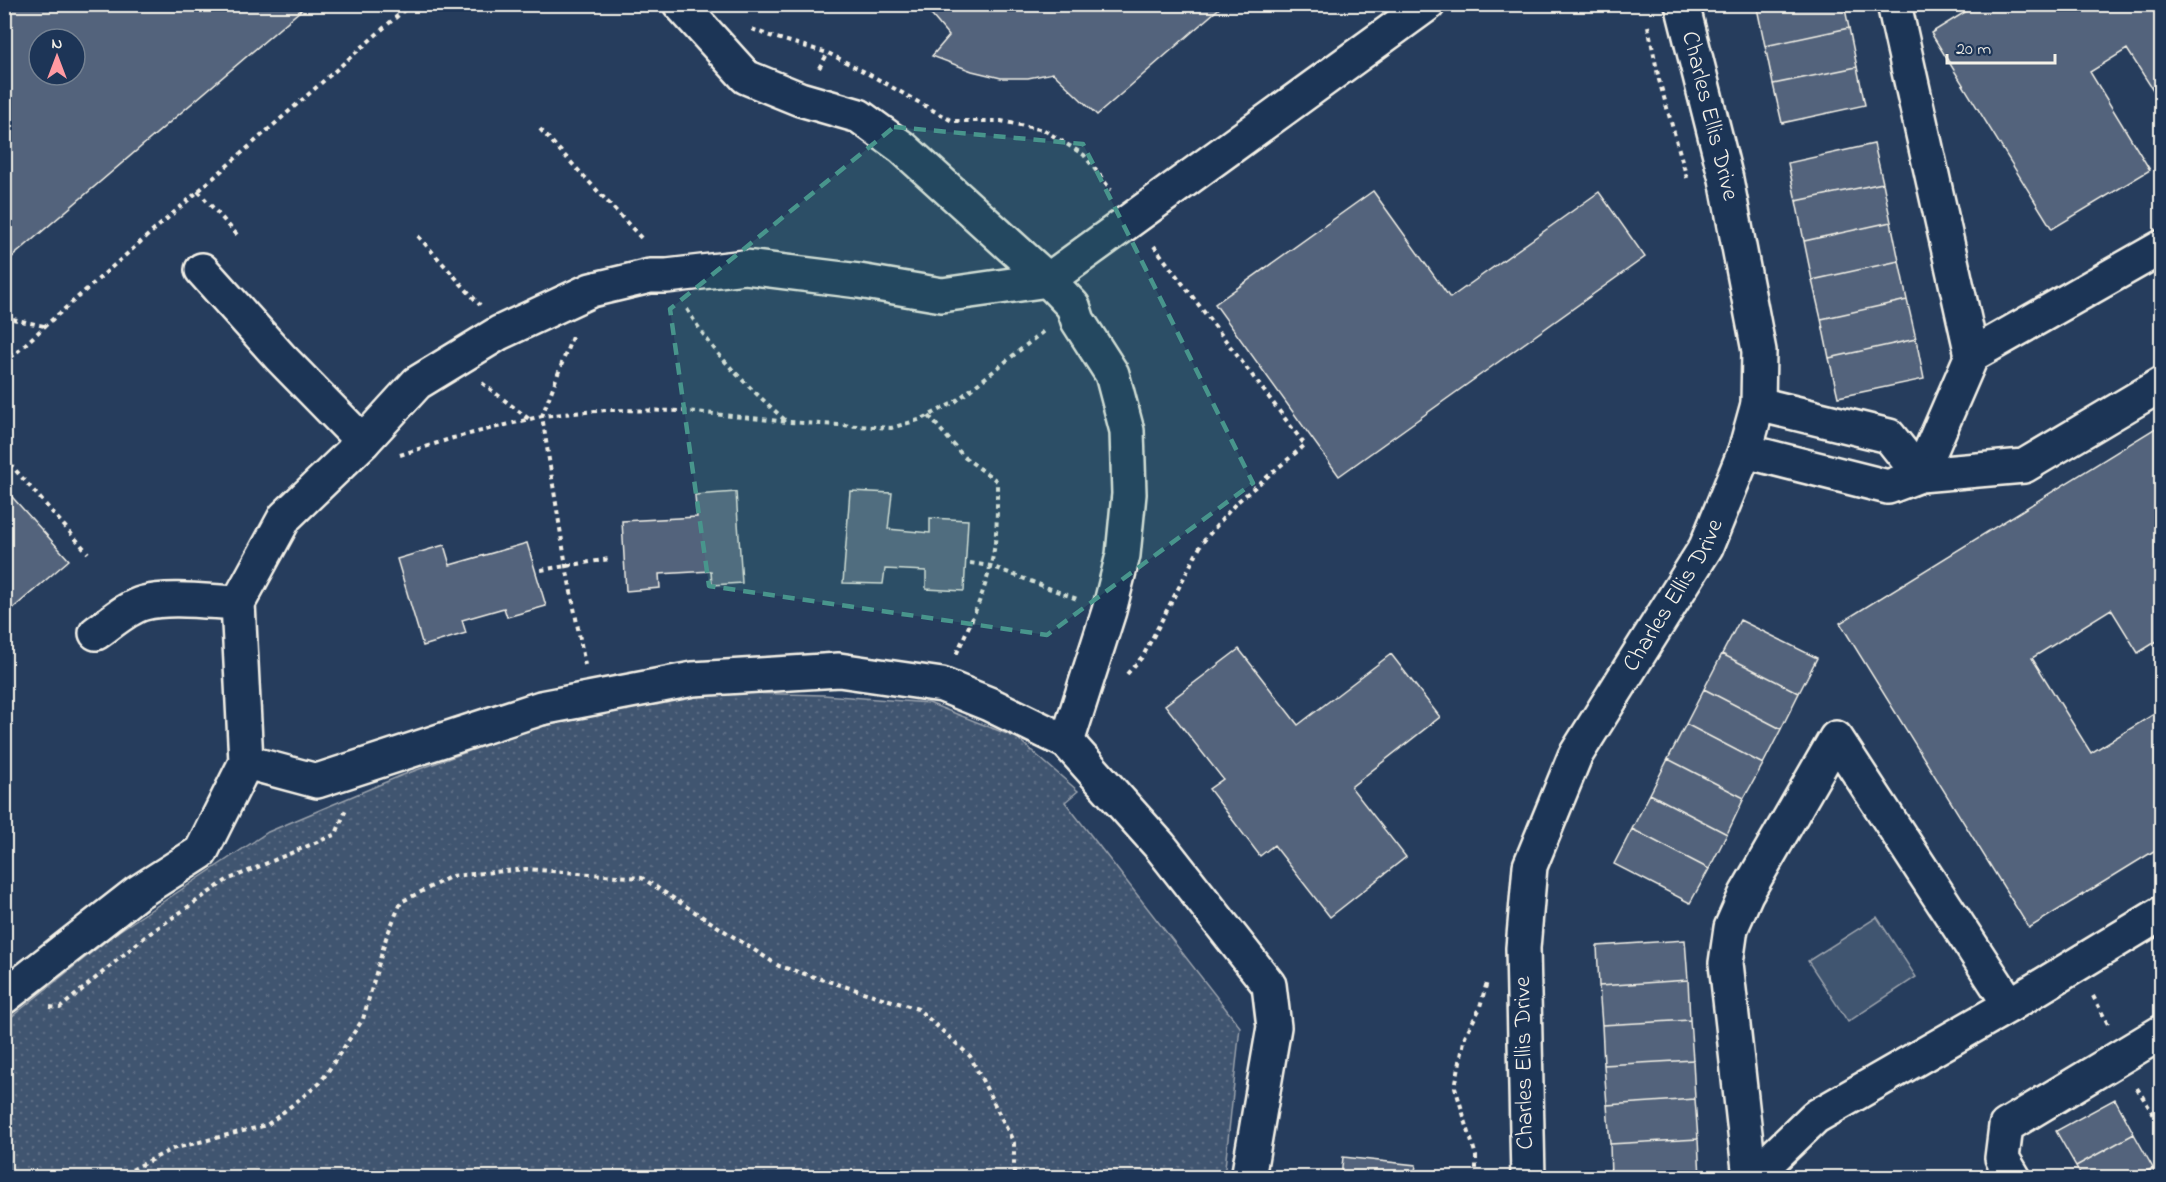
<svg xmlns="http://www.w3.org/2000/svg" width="2166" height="1182" font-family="'Indie Flower',sans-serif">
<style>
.grass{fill:url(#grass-dots);stroke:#9aa2ac;stroke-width:1.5}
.park{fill:#40546f;stroke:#9aa2ac;stroke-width:1.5}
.building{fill:#52647b;stroke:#f4f1e8;stroke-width:1.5;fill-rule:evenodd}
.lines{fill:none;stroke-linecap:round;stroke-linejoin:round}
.minor-casing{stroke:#f4f1e8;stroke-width:38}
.path{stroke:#f4f1e8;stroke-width:4;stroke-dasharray:4.5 4.5;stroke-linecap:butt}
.minor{stroke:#1d3557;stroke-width:33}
.marked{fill:#48958c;fill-opacity:0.2;stroke:#48958c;stroke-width:4.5;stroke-dasharray:12 8;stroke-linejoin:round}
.labels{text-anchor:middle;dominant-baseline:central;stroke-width:5;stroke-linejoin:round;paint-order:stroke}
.street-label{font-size:24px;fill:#f4f1e8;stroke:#1d3557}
</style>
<defs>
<pattern id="grass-dots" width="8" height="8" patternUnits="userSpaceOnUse" patternTransform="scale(1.5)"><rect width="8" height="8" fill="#40546f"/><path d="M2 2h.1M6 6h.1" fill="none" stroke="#5c6d84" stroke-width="1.8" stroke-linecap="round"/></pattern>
</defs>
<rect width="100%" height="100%" fill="#263d5d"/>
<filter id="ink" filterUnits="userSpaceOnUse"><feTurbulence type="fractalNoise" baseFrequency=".0167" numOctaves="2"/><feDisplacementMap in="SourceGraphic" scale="12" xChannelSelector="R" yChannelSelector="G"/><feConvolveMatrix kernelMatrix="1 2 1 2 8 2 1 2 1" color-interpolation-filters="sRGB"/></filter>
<g filter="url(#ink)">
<path class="grass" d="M712,692L823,695L929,703L1017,738L1078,791L1065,802L1240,1027L1224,1177L5,1178V1022L116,933L268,832L400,776L525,731L608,709Z"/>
<path class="park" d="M1877,917L1916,977L1848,1022L1808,961Z"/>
<path class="building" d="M4,4H308L4,264ZM39,39H75V75H39Z
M922,4H1224L1097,115L1053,73L1028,78H1001L972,71L932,56L949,36Z
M1771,4H1844L1849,28L1765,46L1757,8Z
M1978,4H2162V104L2127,49L2090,72L2150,170L2052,229L1931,33Z
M1849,28L1857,67L1773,84L1765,46Z
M1857,67L1865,105L1782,123L1773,84Z
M1874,144L1883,183L1796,201L1788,163Z
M1883,183L1891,222L1804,241L1796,201Z
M1373,191L1450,298L1599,192L1645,257L1339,476L1215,304Z
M1891,222L1899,261L1812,280L1804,241Z
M1899,261L1907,300L1821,319L1812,280Z
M1907,300L1916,339L1829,358L1821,319Z
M1916,339L1924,379L1838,397L1829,358Z
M2162,424V638L2138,653L2111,609L2032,658L2091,753L2162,709V846L2029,928L1840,623Z
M4,488L69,560L4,616Z
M850,491L892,493L888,529L930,533V518L968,520L964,591L926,589V571L885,569L883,584L843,583Z
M736,492L742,583L712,585L711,571L659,574L660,588L626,591L622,521L697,517L695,495Z
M527,543L546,606L507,617L504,608L462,620L466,633L423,646L397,559L444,545L450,565Z
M1740,620L1817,658L1799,693L1722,654Z
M1239,649L1298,725L1391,654L1440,717L1351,787L1406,857L1330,917L1274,845L1260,856L1209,789L1223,779L1165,705Z
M1722,654L1799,693L1781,729L1704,689Z
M1704,689L1781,729L1763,764L1686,724Z
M1686,724L1763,764L1744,798L1668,759Z
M1668,759L1744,798L1727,834L1650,794Z
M1650,794L1727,834L1709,869L1632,829Z
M1632,829L1709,869L1690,903L1614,864Z
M1685,940L1688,980L1599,986L1597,946Z
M1688,980L1690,1020L1602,1025L1599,986Z
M1690,1020L1693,1060L1604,1065L1602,1025Z
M1693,1060L1695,1099L1607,1105L1604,1065Z
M1695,1099L1698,1139L1610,1144L1607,1105Z
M2115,1099L2134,1134L2076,1166L2056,1131Z
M2134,1134L2153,1168L2135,1178H2082L2076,1166Z
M1698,1139L1700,1178H1611L1610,1144Z
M1343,1157L1416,1165L1414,1178H1341Z
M2153,1168L2158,1178H2135Z"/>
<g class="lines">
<defs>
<g id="minor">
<path d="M680,4L746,77L800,99L859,116L903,148L1048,280L1073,306L1078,321L1112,374L1127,431L1129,494L1123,555L1109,611L1067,742"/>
<path d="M1894,4L1972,355L1920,475"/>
<path d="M202,270L280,357L363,442"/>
<path d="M1972,355L2162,247"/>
<path d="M1758,404L1889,436L1920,475"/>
<path d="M1745,451L1888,487L1920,475L2024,466L2162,384"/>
<path d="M96,633C111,623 126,608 144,603C168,596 212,602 238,603"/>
<path d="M246,762L317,781L541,708L693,679L839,670L942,685L989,704L1067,742L1160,846L1269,985L1274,1027L1248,1178"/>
<path d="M4,997L137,893L201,852L246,762L238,603L285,517L363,442L417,383L499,333L591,290L650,276H667L745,267L859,281L942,295L1048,280L1428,4"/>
<path id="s1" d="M1528,1178L1523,948L1530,866L1575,756L1706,547L1745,451L1758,404L1759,351L1726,179L1682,4"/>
<path d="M1750,1178L1726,963L1731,928L1746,894L1836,738L2010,1005"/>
<path d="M1752,1178L1815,1117L2010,1005L2162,913"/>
<path d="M2014,1178L2002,1158L2006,1126L2162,1032"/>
</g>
</defs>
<use href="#minor" class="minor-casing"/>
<path class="path" d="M1648,26L1659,80L1687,178
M752,29L770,36L828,53
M819,68L828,53L865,72L952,121H1001L1044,130L1084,155L1111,190
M540,129L644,241
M198,191L239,237
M418,236L480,305
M687,309C715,357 747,385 787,422
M4,317L44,326
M572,337L542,416L566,566L585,665
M4,364L45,326L411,4
M482,383L529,419
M929,416L964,457L997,481C997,510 998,540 990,568C982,599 969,626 956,655
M400,455L453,438L542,416L607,410L686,411L788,422L891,428L922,419L955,402L1045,330
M4,457L88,553
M970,563L991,566L1077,599
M541,570L609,559
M1127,674L1143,656L1202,543L1236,503L1305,445L1154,246
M2093,996L2108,1024
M50,1007L60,1008L146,936L227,880L336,834L347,807
M2137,1088L2162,1128
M116,1178L172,1149L267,1125L320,1083L363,1019L386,938L401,902L452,876L526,869L642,878L779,966L918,1009L970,1056L1014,1143V1178
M1476,1178V1156L1455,1087L1465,1036L1479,1010L1487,982"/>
<use href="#minor" class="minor"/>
</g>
</g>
<path class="marked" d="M894,127L1083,144L1253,483L1047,635L709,586L670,309Z"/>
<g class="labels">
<g class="street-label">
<text transform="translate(1709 116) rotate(76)">Charles Ellis Drive</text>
<text stroke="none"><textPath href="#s1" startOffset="620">Charles Ellis Drive</textPath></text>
<text transform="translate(1525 1063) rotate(-91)">Charles Ellis Drive</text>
</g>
</g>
<rect width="2166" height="1182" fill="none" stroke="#1d3557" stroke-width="24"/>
<rect x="12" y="12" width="2142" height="1158" fill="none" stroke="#f4f1e8" stroke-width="2" filter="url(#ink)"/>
<g transform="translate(57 57)"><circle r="28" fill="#1d3557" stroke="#738091" stroke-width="1.5"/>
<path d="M0-4.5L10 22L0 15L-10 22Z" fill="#ff9aa2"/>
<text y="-9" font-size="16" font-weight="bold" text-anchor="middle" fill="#f4f1e8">N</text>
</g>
<path d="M1947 54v9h108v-9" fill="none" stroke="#f4f1e8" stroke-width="3"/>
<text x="1956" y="54" font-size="18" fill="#f4f1e8" stroke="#1d3557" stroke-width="4.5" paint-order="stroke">20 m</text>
</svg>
